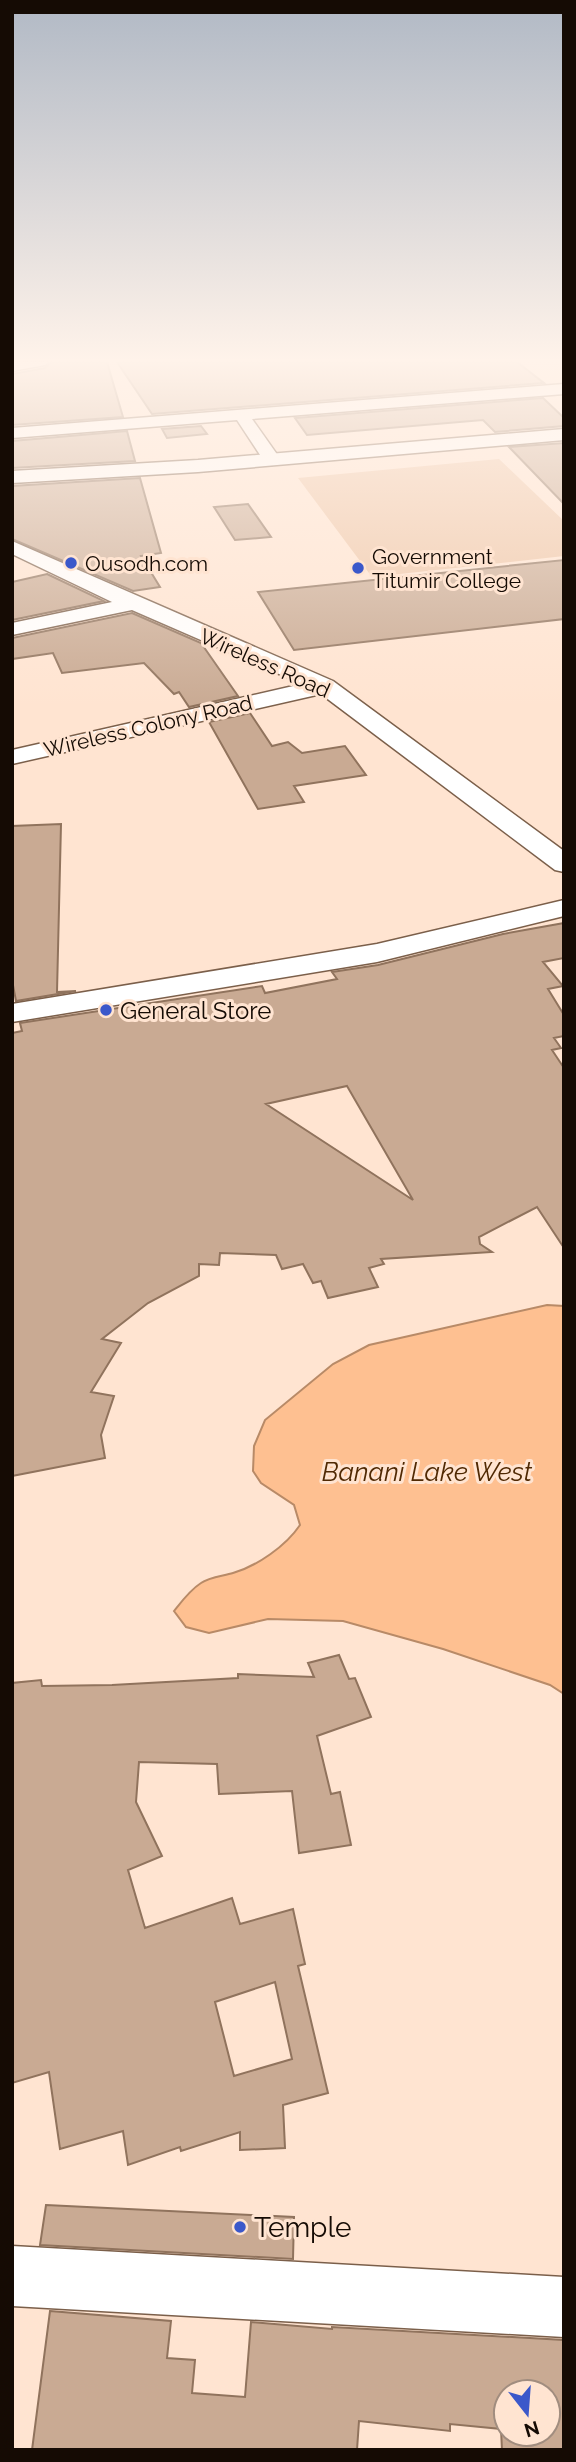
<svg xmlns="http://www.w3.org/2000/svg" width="576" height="2462" font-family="Raleway,sans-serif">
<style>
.green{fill:#eec5a6}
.water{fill:#fec091;stroke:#b88a67;stroke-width:2}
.building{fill:#c9aa93;stroke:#90735d;stroke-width:2;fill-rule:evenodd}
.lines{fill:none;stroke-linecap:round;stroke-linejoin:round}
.minor-casing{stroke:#7b5f4a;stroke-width:3}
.primary-casing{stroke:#7b5f4a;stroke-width:3}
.minor{fill:#fff;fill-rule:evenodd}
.primary{fill:#fff;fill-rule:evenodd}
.poi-dot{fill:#3b58ca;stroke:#ffe4d1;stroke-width:2.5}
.labels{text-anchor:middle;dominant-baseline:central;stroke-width:6;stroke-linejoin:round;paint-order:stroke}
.far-poi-label{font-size:21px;fill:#150b04;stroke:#ffe4d1;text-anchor:start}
.far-street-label{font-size:21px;fill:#150b04;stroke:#ffe4d1}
.poi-label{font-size:24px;fill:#150b04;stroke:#ffe4d1;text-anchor:start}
.water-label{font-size:26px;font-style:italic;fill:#502903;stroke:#ffe4d1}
.near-poi-label{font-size:28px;fill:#150b04;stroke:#ffe4d1;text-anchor:start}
</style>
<rect width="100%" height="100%" fill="#ffe4d1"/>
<path class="green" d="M499,459L564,521V556L372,577L298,478Z"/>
<path class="water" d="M547,1305L564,1306V1694L550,1685L443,1649L343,1621L268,1619L209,1633L186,1627L174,1611C182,1601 190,1590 201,1583C209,1577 223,1576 233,1573C257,1566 286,1546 300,1525L294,1505L261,1483L253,1471L254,1446L265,1420L333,1364L369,1345Z"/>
<path class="building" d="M51,362H107L123,417L12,425V374L45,368Z
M117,362H517L544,383L152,414Z
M543,398L564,418V426L495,432L483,420L307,435L295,418Z
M201,426L207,434L167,438L162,429Z
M127,431L135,461L12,468V441Z
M564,443V504L509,447Z
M140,478L161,553L141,556L160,587L133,591L12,539V486Z
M248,504L271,537L235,540L214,507Z
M564,560V619L294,650L258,592Z
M47,574L104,601L12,620V582Z
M132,613L201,643L238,696L189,707L179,692L174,694L144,663L62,673L53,653L12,659V638Z
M250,713L272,746L288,742L302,753L345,746L366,775L294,786L304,802L258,809L209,722Z
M61,824L57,992L76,991L16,1001L12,980V826Z
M564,923V958L543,962L563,986L548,989L564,1015V1036L554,1038L561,1048L552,1050L564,1068V1248L537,1207L479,1237L480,1244L492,1252L381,1259L384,1264L369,1268L378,1287L328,1298L321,1281L313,1283L303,1264L282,1269L276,1255L220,1253L219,1265L199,1264V1276L148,1303L102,1339L121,1343L91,1392L114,1396L101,1435L105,1458L12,1476V1033L22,1031L20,1023L262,986L265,993L337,979L332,972L378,965L503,934ZM347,1086L413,1200L266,1104Z
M339,1655L349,1679L355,1678L371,1717L317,1736L331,1794L340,1792L351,1845L299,1853L292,1791L219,1794L217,1764L139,1762L136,1802L162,1856L128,1870L145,1928L232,1898L240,1924L293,1909L305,1964L298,1966L328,2093L283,2105L285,2148L240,2150V2132L181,2151L180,2147L128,2165L123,2131L60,2149L49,2072L12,2083V1683L41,1680L42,1686L112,1685L238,1678V1674L314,1677L308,1663ZM275,1982L292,2059L234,2076L215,2002Z
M46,2205L294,2217L293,2259L40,2245Z
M50,2311L171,2321L167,2358L195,2360L192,2393L245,2397L251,2322L332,2329V2327L564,2340V2450H502L501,2429L450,2424V2431L359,2421L357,2450H32ZM506,2392H548V2434H506Z"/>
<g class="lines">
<defs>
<path id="minor" d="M12,362H48L45,365L12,371Z
M564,384V394L252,419L281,460L272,465L266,464L237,420L12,438V428Z
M12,541L333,681L564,851V872L555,870L321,694L12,764V750L302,684L132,610L12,635V623L112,602L12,554Z
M564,900V916L377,962L12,1022V1004L377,944Z
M12,2246L564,2277V2337L12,2306Z"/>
<path id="primary" d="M564,429V440L198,472L12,483V471L198,460Z"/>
</defs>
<use href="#minor" class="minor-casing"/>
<use href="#primary" class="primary-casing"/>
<use href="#minor" class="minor"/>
<use href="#primary" class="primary"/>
</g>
<linearGradient id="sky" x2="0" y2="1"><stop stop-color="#b1b9c5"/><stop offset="0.51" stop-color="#fff3ea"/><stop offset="1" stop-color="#fff3ea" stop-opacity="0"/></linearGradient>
<rect width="576" height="707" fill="url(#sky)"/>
<g class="poi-dot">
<circle cx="71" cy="563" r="7"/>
<circle cx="358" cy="568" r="7"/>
<circle cx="106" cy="1010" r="7"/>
<circle cx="240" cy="2227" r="7"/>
</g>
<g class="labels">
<g class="far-poi-label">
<text x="372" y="556">Government<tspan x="372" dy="24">Titumir College</tspan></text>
<text x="85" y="563">Ousodh.com</text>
</g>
<g class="far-street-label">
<text transform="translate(265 663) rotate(24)">Wireless Road</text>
<text transform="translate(148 726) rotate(-13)">Wireless Colony Road</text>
</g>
<g class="poi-label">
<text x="120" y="1010">General Store</text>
</g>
<g class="water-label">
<text x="427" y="1472">Banani Lake West</text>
</g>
<g class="near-poi-label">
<text x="254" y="2227">Temple</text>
</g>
</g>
<rect width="576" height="2462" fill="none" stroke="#150b04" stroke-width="28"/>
<g transform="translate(527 2413) rotate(163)"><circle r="33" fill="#ffe4d1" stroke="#a18d7f" stroke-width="2"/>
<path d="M0-5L12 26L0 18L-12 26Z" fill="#3b58ca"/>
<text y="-10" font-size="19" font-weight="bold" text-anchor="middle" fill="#150b04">N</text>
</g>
</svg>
